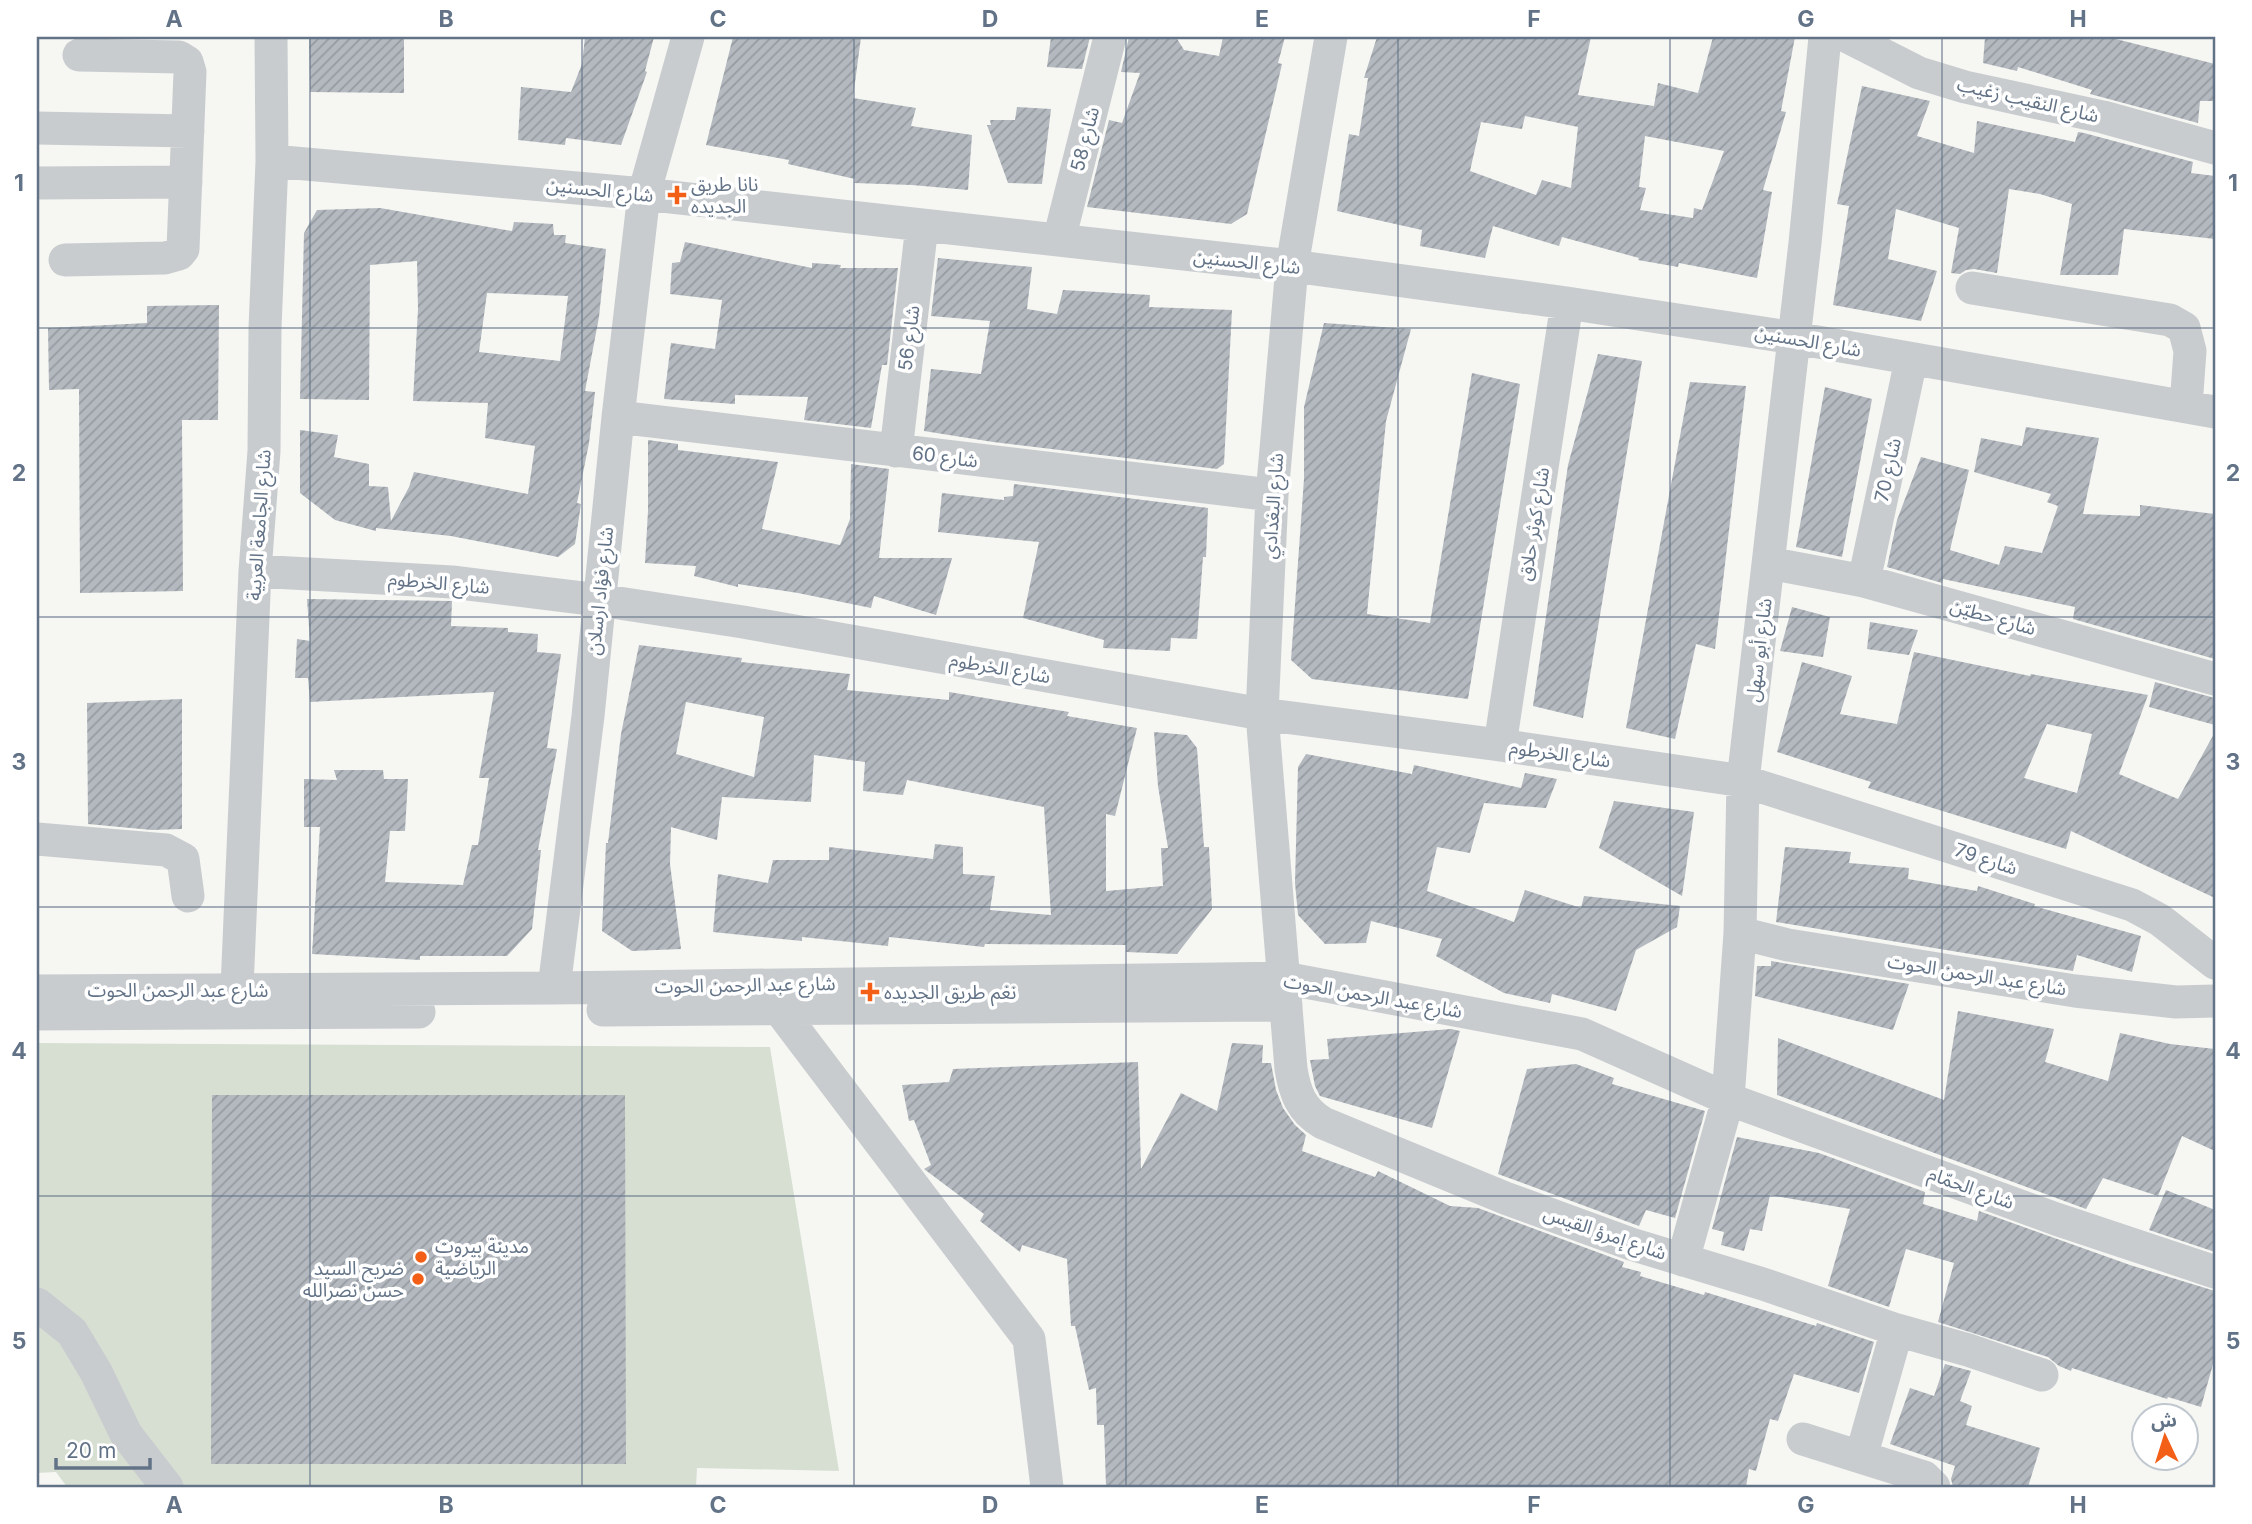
<svg xmlns="http://www.w3.org/2000/svg" width="2252" height="1524" font-family="Inter,'Noto Sans Arabic',sans-serif">
<style>
.park{fill:#d7dfd3}
.building{fill:url(#building-hatch);fill-rule:evenodd}
.lines{fill:none;stroke-linecap:round;stroke-linejoin:round}
.minor{stroke:#c9cccf;stroke-width:33}
.grid{fill:none;stroke:#637387;stroke-width:2;stroke-opacity:0.55}
.poi-dot{fill:#f35f16;stroke:#fff;stroke-width:2.5}
.labels{text-anchor:middle;dominant-baseline:central;stroke-width:7;stroke-linejoin:round;paint-order:stroke}
.street-label{font-size:19px;fill:#637387;stroke:#fff}
.poi-label{font-size:19px;fill:#637387;stroke:#fff;text-anchor:start}
.neatline{fill:none;stroke:#637387;stroke-width:2.5}
.grid-label{font-size:23px;text-anchor:middle;font-weight:bold;fill:#637387}
</style>
<defs>
<pattern id="building-hatch" width="6" height="6" patternUnits="userSpaceOnUse" patternTransform="scale(1.75)"><rect width="6" height="6" fill="#b3b9bf"/><path d="M-1 1l2-2M0 6l6-6M5 7l2-2" fill="none" stroke="#959ba1"/></pattern>
</defs>
<rect width="100%" height="100%" fill="#f6f7f3"/>
<path class="park" d="M37,1043L770,1047L839,1471L697,1468L696,1487H67L56,1472L37,1473Z"/>
<path class="building" d="M309,37H404V93L310,92Z
M585,37H654L645,71L647,72L621,145L566,138L565,145L518,140L521,87L571,92L582,64Z
M733,37H861L853,98L916,108L911,126L972,135L968,190L912,185L854,183L855,179L788,164L789,160L706,145Z
M1051,37H1090L1082,69L1047,67Z
M1129,37H1176L1184,50L1219,56L1223,37H1285L1278,63L1282,64L1247,214L1231,224L1087,207L1109,120L1122,123L1140,73L1121,72Z
M1377,37H1591L1578,95L1654,106L1658,83L1698,93L1713,37H1795L1781,111L1786,112L1763,190L1772,192L1757,278L1679,263L1678,267L1638,260L1639,258L1562,237L1559,246L1493,226L1485,258L1420,246L1422,230L1337,211L1349,134L1359,136L1368,78H1364ZM1525,116L1578,127L1571,188L1542,180L1536,195L1470,171L1481,122L1522,129ZM1645,136L1724,151L1702,210L1694,208L1693,218L1640,210L1646,188L1639,187Z
M1985,37H2108L2215,64V101H2200L2198,123L2090,94L2092,90L2018,67L2017,71L1983,63Z
M1862,86L1930,101L1917,136L1974,153L1977,121L2075,142L2078,132L2084,133L2193,162L2191,173L2215,176V239L2124,229L2118,275H2060L2072,204L2040,194L2009,189L1997,273L1974,269L1966,270L1960,274L1951,273L1959,228L1896,209L1888,259L1937,271L1921,321L1833,305L1849,206L1837,204Z
M1017,107L1051,109L1042,184L1008,183L987,125H991L990,120H1015Z
M380,208L512,231L514,222L553,224L554,235H566L565,243L606,249L599,317L585,391L595,392L589,443L577,503L581,504L575,544L558,557L451,536L376,528V531L335,520L300,493V430L338,435L334,457L369,464V486L388,487L391,521L409,487L414,472L528,494L535,446L485,438L488,403L413,401L418,309L417,261L370,265L369,400L300,399L304,233L317,210ZM487,293L568,296L560,361L479,352Z
M685,242L812,268V263L841,265L840,268H898L887,365H882L871,428L804,420L808,397L735,395V404L664,399L671,343L715,349L722,300L670,294L672,263L680,262Z
M938,258L1032,267L1027,309L1057,314L1063,290L1150,295L1149,307L1232,310L1224,464L1217,469L993,442L924,431L931,369L981,374L990,321L931,316Z
M219,305L218,420H182L183,591L80,593L79,389L49,390L48,328L147,323V306Z
M1324,323L1411,329L1386,421L1367,614L1430,623L1472,373L1520,384L1468,699L1312,679L1291,660L1304,479V407Z
M1598,354L1642,361L1583,718L1533,706L1568,465Z
M1690,382L1746,386L1715,649L1696,644L1675,739L1626,728Z
M1825,387L1872,399L1842,557L1796,547Z
M2026,427L2099,438L2083,514L2140,516V505L2215,514V659L2073,619L2075,607L1943,579L1942,583L1887,567L1897,520L1921,457L1969,470L1950,550L1999,565L2005,546L2042,553L2058,506L2047,502L2051,494L1974,472L1981,438L2022,446Z
M648,440L678,444V450L778,462L762,529L840,545L850,519L851,464L889,469L879,558H952L936,615L874,596L871,608L798,593L738,584V587L694,576L696,566L645,563L648,511Z
M1014,484L1208,508L1206,557H1203L1197,639L1171,638L1170,651L1103,648L1104,640L1023,618L1039,542L938,532L942,493L1004,500V497L1013,496Z
M307,599L452,601L451,626L508,628V632L538,634L537,652L561,654L547,748L557,749L538,850H541L532,929L507,956H420V960L312,954L320,827H304V779L337,780L334,770H383L384,779H408L405,831H390L385,882L463,885L472,845H478L489,778H479L494,692L310,702L308,678H295L297,639L310,641Z
M1792,607L1830,617L1823,657L1780,651Z
M1870,622L1918,630L1909,655L1867,649Z
M639,645L742,658L741,662L850,674L847,690L949,700V692L1069,712L1067,716L1137,728L1115,816L1106,814V891L1163,886L1161,848H1168L1158,786L1154,732L1187,735L1197,748L1204,847H1209L1212,909L1177,954L1126,952V945L985,944L984,947L889,937L888,946L802,937V941L713,932L718,874L768,883L773,860H829V847L933,859L935,844L963,847V874L995,876L990,910L1051,915L1044,807L907,780L903,795L863,791L865,762L814,755L811,802L722,797L717,840L671,827L670,864L681,949L632,951L602,931L606,843H608L621,734ZM686,702L764,717L754,777L676,754Z
M1914,652L2030,676L2031,674L2148,695L2119,774L2178,799L2215,732V898L2071,831L2066,849L1868,788L1871,782L1777,752L1802,662L1852,676L1840,714L1897,724ZM2047,724L2092,734L2077,793L2024,778Z
M2155,682L2215,698V725L2149,707Z
M182,699V829L152,830L88,824L87,703Z
M1306,754L1412,774L1414,765L1521,788L1525,773L1557,779L1546,808L1484,803L1470,853L1437,847L1427,891L1514,922L1525,890L1581,908L1584,896L1680,906L1677,927L1636,950L1616,1011L1552,994L1550,1003L1504,993L1436,956L1442,939L1371,921L1366,943L1325,944L1298,915L1295,883L1298,767Z
M1614,801L1694,812L1682,896L1599,848Z
M1785,847L1851,852L1849,863L1909,868L1908,879L1977,891L1978,886L2035,904L2034,906L2141,936L2132,972L2077,955L2073,971L1776,922Z
M1771,961L1909,984L1893,1030L1755,996L1757,966H1771Z
M1958,1011L2054,1029L2045,1062L2108,1081L2120,1033L2170,1044L2215,1049V1151L2182,1136L2158,1196L2103,1178L2086,1209L1777,1095L1778,1038L1944,1100Z
M1451,1029L1460,1031L1432,1128L1320,1096L1315,1086L1310,1060L1329,1059L1327,1039Z
M1232,1043L1263,1045L1262,1063H1271L1276,1090L1283,1108L1295,1125L1306,1135L1302,1151L1375,1177L1378,1171L1450,1206L1478,1208L1624,1262L1622,1267L1641,1272L1640,1276L1704,1295L1705,1292L1816,1326L1817,1323L1874,1342L1859,1393L1794,1374L1778,1421L1770,1419L1756,1471L1749,1469L1746,1487H1106L1104,1425H1097L1096,1388L1089,1390L1075,1326H1071L1067,1259L1022,1245L1020,1252L980,1221L984,1214L924,1169L931,1165L914,1120L909,1121L902,1085L949,1082L953,1069L1138,1062L1141,1169L1181,1093L1217,1111Z
M1576,1064L1614,1078L1612,1084L1705,1111L1675,1218L1646,1210L1639,1226L1498,1174L1527,1069Z
M212,1095H625L626,1464H211Z
M1737,1137L1819,1153L1925,1192L1923,1204L1977,1221L1979,1211L2130,1265L2215,1291V1357L2201,1407L2168,1397L2167,1399L2072,1368L2071,1371L2059,1366L2048,1357L1938,1322L1954,1263L1906,1249L1889,1307L1828,1286L1850,1209L1770,1195L1762,1231L1750,1229L1744,1251L1721,1245L1724,1232L1712,1229Z
M2166,1190L2215,1210V1252L2149,1230Z
M1945,1364L1971,1371L1960,1401L1972,1406L1966,1425L2040,1448L2028,1487H1953L1951,1479L1955,1466L1890,1444L1910,1388L1934,1396Z"/>
<g class="lines">
<path class="minor" d="M1331,37L1292,266L1272,495L1262,714L1291,1069C1295,1093 1301,1110 1323,1123L1505,1198L1631,1244L1763,1284L1897,1330L1968,1350L2042,1375
M1848,37L1919,73L1965,87L2103,117L2215,148
M37,128L188,131
M272,161L644,194L1292,266L1567,303L1795,338L2215,412
M37,183L186,182
M1059,240L1110,37
M65,260L165,258L179,254L183,249L190,72L187,62L179,57L79,55
M1972,288L2170,320L2184,328L2190,351L2186,406
M618,417L1272,495
M896,451L922,225
M1769,563L1864,581L2215,679
M255,571L452,582L599,600L743,622L1262,714L1500,745L1743,781L2132,905L2160,920L2215,963
M1864,581L1911,360
M1500,745L1567,303
M37,839L166,850L183,859L188,896
M1740,933L1788,945L2075,991L2176,1002L2215,1001
M554,988L588,716L618,417L644,194L688,37
M37,991L554,988L1284,978L1582,1034L1728,1099L2056,1219L2215,1272
M770,997L1029,1339L1047,1487
M603,1010L1286,1005
M236,1011L255,571L264,451L265,328L272,161L271,37
M37,1014L419,1012
M1683,1260L1728,1099L1740,933L1743,781L1805,243L1825,37
M37,1304L72,1332L96,1372L126,1434L167,1487
M1803,1439L1924,1477L1934,1487
M1861,1457L1897,1330"/>
</g>
<path class="grid" d="M310,37V1487M582,37V1487M854,37V1487M1126,37V1487M1398,37V1487M1670,37V1487M1942,37V1487M37,328H2215M37,617H2215M37,907H2215M37,1196H2215"/>
<g class="poi-dot">
<path d="M673.5 184.5h7v7h7v7h-7v7h-7v-7h-7v-7h7z"/>
<path d="M866.5 981.5h7v7h7v7h-7v7h-7v-7h-7v-7h7z"/>
<circle cx="421" cy="1257" r="7"/>
<circle cx="418" cy="1279" r="7"/>
</g>
<g class="labels">
<g class="street-label">
<text transform="translate(2028 100) rotate(13)">شارع النقيب زغيب</text>
<text transform="translate(1085 139) rotate(-76)">شارع 58</text>
<text transform="translate(600 190) rotate(6)">شارع الحسنين</text>
<text transform="translate(1247 262) rotate(6)">شارع الحسنين</text>
<text transform="translate(909 338) rotate(-83)">شارع 56</text>
<text transform="translate(1808 341) rotate(10)">شارع الحسنين</text>
<text transform="translate(945 457) rotate(7)">شارع 60</text>
<text transform="translate(1888 470) rotate(-78)">شارع 70</text>
<text transform="translate(1273 506) rotate(-86)">شارع البغدادي</text>
<text transform="translate(1534 524) rotate(-81)">شارع كوثر حلاق</text>
<text transform="translate(259 525) rotate(-86)">شارع الجامعة العربية</text>
<text transform="translate(439 583) rotate(5)">شارع الخرطوم</text>
<text transform="translate(600 591) rotate(-84)">شارع فؤاد ارسلان</text>
<text transform="translate(1993 617) rotate(16)">شارع حطيّن</text>
<text transform="translate(1759 650) rotate(-83)">شارع أبو سهل</text>
<text transform="translate(1000 668) rotate(10)">شارع الخرطوم</text>
<text transform="translate(1560 754) rotate(8)">شارع الخرطوم</text>
<text transform="translate(1986 859) rotate(18)">شارع 79</text>
<text transform="translate(1977 975) rotate(9)">شارع عبد الرحمن الحوت</text>
<text transform="translate(745 985) rotate(-1)">شارع عبد الرحمن الحوت</text>
<text x="178" y="990">شارع عبد الرحمن الحوت</text>
<text transform="translate(1373 996) rotate(10)">شارع عبد الرحمن الحوت</text>
<text transform="translate(1971 1188) rotate(20)">شارع الحمّام</text>
<text transform="translate(1605 1233) rotate(19)">شارع إمرؤ القيس</text>
</g>
<g class="poi-label">
<text x="691" y="184">نانا طريق<tspan x="691" dy="22">الجديده</tspan></text>
<text x="884" y="992">نغم طريق الجديده</text>
<text x="435" y="1246">مدينة بيروت<tspan x="435" dy="22">الرياضية</tspan></text>
<text x="404" y="1268" text-anchor="end">ضريح السيد<tspan x="404" dy="22">حسن نصرالله</tspan></text>
</g>
</g>
<rect width="2252" height="1524" fill="none" stroke="#ffffff" stroke-width="77"/>
<g transform="translate(2165 1437) rotate(356)"><circle r="33" fill="#ffffff" stroke="#c1c7cf" stroke-width="2"/>
<path d="M0-5L12 26L0 18L-12 26Z" fill="#f35f16"/>
<text y="-10" font-size="19" font-weight="bold" text-anchor="middle" fill="#637387">ش</text>
</g>
<path d="M56 1458v10h94v-10" fill="none" stroke="#637387" stroke-width="3.5"/>
<text x="66" y="1458" font-size="21" fill="#637387" stroke="#ffffff" stroke-width="5" paint-order="stroke">20 m</text>
<rect x="38" y="38" width="2176" height="1448" class="neatline"/>
<g class="grid-label">
<text x="174" y="27">A</text>
<text x="446" y="27">B</text>
<text x="718" y="27">C</text>
<text x="990" y="27">D</text>
<text x="1262" y="27">E</text>
<text x="1534" y="27">F</text>
<text x="1806" y="27">G</text>
<text x="2078" y="27">H</text>
<text x="19" y="191">1</text>
<text x="2233" y="191">1</text>
<text x="19" y="481">2</text>
<text x="2233" y="481">2</text>
<text x="19" y="770">3</text>
<text x="2233" y="770">3</text>
<text x="19" y="1059">4</text>
<text x="2233" y="1059">4</text>
<text x="19" y="1349">5</text>
<text x="2233" y="1349">5</text>
<text x="174" y="1513">A</text>
<text x="446" y="1513">B</text>
<text x="718" y="1513">C</text>
<text x="990" y="1513">D</text>
<text x="1262" y="1513">E</text>
<text x="1534" y="1513">F</text>
<text x="1806" y="1513">G</text>
<text x="2078" y="1513">H</text>
</g>
</svg>
